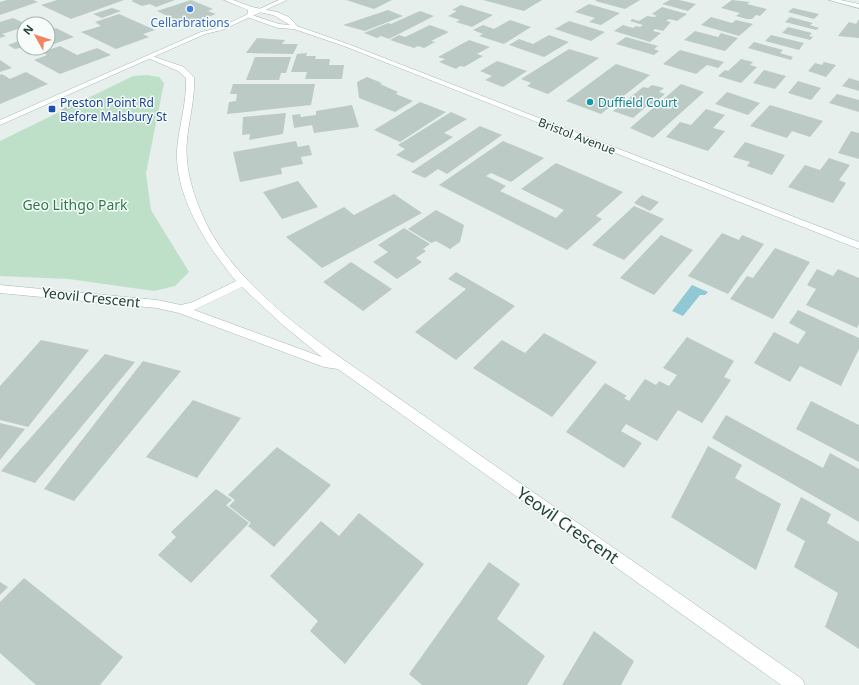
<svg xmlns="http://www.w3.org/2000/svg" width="859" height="685" font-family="'Noto Sans',sans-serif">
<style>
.green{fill:#bfe0c8}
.water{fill:#8ec9d4}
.building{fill:#bbcac4}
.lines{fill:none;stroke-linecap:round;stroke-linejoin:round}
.street-casing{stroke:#a8b8b2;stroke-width:1}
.secondary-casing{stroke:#a4bbb3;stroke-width:1}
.street{fill:#fff;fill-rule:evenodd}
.secondary{fill:#fff;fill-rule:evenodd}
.shop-dot{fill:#3f7fe0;stroke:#f7fbf9;stroke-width:1.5}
.culture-dot{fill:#0f9aa8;stroke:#f7fbf9;stroke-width:1.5}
.transit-dot{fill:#1a4fb4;stroke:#f7fbf9;stroke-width:1.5}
.labels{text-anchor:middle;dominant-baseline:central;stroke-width:3;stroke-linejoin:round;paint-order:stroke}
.far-shop-label{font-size:12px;fill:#366cbe;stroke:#f7fbf9}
.far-transit-label{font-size:12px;fill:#164399;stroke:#f7fbf9;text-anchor:start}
.far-culture-label{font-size:12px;fill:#0d838f;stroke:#f7fbf9;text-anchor:start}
.far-street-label{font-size:12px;fill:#24423a;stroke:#f7fbf9}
.park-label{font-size:14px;fill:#2d7a4b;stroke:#f7fbf9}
.street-label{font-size:14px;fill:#24423a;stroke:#f7fbf9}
.near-street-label{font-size:17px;fill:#24423a;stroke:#f7fbf9}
</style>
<rect width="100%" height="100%" fill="#e6efeb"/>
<path class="green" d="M147,75L159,77L164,83L146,173L151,210L189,272L175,286L154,291L69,279L0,276V141L133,76Z"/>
<path class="water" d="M692,285L708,292L705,295H700L683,316L672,311Z"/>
<path class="building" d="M7,0H33L38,2L0,15V2Z
M57,0H124L71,19L41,5Z
M134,0H175L156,7L150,4L142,6L131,1Z
M191,0L213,9L208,11L216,14L186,25L157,11Z
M346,0H392L374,9Z
M483,0H542L524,11Z
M597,0H640L625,9L595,1Z
M670,0H679L696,4L688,11L662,4Z
M732,0L750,2L747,4L767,9L760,16L756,15L752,19H747L736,16L740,13L721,8Z
M589,4L620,13L601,25L589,22L595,18L575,12Z
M461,5L493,15L472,27L456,22L460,20L448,16L457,11L452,10Z
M662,7L687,14L677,21L669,19L666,21L671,22L663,31L655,29L653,31L661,33L650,42L614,31L623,25L633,28L636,26L640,27L643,25L630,21L632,19L639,21L647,16L654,17L657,16L652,14Z
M112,8L121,11L102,18L93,14Z
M793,8L819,14L814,19L788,12Z
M388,10L403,16L365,31L343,25Z
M420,11L434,16L389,39L381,36L377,38L364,33L388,23L391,24Z
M119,14L155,30L143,34L149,37L116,49L81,32L101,26L95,22Z
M711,17L732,23L736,20L753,24L739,36L701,25Z
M790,17L813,23L810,25L819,28L816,30L785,22Z
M13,18L24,23V27L2,34L6,36L0,38V22Z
M859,19V38L838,36L849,22L856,24Z
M510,20L531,27L504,44L479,36L483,34L473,30L483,25L494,29Z
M569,21L605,32L591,41L555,29Z
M430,25L449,32L431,41L435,42L424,48L418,46L414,48L390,40L399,35L405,37Z
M788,27L812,33L809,36L813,37L810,40L782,33Z
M56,28L74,37L48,46V31Z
M695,31L718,37L721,33L738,38L725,51L684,40Z
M549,35L569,42L544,57L509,45L519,39L533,44Z
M771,35L804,43L799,50L765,41Z
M626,37L658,46L654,49L659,51L654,55L616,44Z
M257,38L285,40L282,44H298L293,54L246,53Z
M24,39V48H43L30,53L20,48L15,49L8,45Z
M469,40L490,47L477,54L483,56L464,67L460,66L456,69L439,62L445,59L438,57Z
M754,42L783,50L780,53L793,57L791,60L748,48Z
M60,46L77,55L97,48L111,55L60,74L34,60L47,55L42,52Z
M569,49L599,58L548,94L527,86L531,83L521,79Z
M680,50L724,62L718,68L707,65L696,74L663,64Z
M307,53L306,56H316L315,59H330L329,65H344L342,79H305L307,72H291L297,54Z
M255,57H291L286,73H281L279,80H246Z
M741,59L753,62L750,65L757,67L741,83L718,76L725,70L728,71Z
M0,60L12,68L0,72Z
M497,61L527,71L503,87L485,80L492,76L480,71Z
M824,62L836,65L826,77L808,71L815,63L822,65Z
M616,64L650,75L601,114L566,101Z
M764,70L786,76L775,89L753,83Z
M26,72L48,84L0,104V75L2,74L10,79Z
M367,77L382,83L380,84L398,92L396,94L413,101L395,112L359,98L357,82Z
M849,78L859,81V91L842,86Z
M798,81L821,88L811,100L788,93Z
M233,84H315L311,105L227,114L229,102L236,101L237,94H230Z
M681,84L704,92L653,138L630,128Z
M652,85L664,88L659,92L665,94L652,105L649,104L633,118L613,111L643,87L648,88Z
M727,92L760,103L748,115L715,104Z
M837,94L859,100V112L829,103Z
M420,102L446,112L400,142L374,130Z
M71,105L75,107L64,112L60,110Z
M352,105L359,127L314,133L312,125L294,128L292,115L300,114L301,117L316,115V111Z
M770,105L823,121L810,137L792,131L787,138L750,126Z
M706,109L725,115L713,128L725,131L708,151L666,137L680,122L691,125Z
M451,112L467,119L444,133L453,137L413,163L396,155L405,149L398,145Z
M286,113L283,134L249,140L250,134L242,135L243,117Z
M480,126L502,135L447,174L438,169L425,178L411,172Z
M851,131L859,133V159L838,153Z
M296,141L298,147L309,145L312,155L301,157L303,164L281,168L282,174L240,182L233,152Z
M503,141L544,158L511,182L491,173L486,176L506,186L500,191L556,218L564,210L521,189L556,163L623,192L596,216L602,219L567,250L439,185Z
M745,142L785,155L772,175L747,166L750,162L733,157Z
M829,158L850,165L839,180L846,183L833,203L788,187L805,165L820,170Z
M298,181L318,207L282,219L263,192Z
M394,194L422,213L322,268L286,237L344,207L354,215Z
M642,195L659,202L650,211L634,203Z
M634,206L664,219L624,260L592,245Z
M436,210L464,225L460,242L450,249L436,241L431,243L408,229Z
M404,228L430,244L423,249L426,251L416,258L422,262L397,279L373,262L388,252L378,245Z
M722,233L739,240L742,235L764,244L728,294L688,276Z
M661,235L693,250L654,295L620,278Z
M775,248L810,262L773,319L730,299L747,276L753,278Z
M351,262L392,289L363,311L323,282Z
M817,269L833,276L838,269L859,278V324L857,328L806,305L816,289L807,285Z
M456,272L515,306L456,360L415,332L466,289L448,279Z
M798,310L859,338V349L841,386L800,366L790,382L754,363L774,332L798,344L806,332L789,323Z
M544,333L597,362L552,417L473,368L502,340L525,353Z
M687,337L734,361L724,377L731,380L702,423L678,410L657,441L626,424L621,431L642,443L624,468L566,432L605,383L627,396L624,398L629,401L645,379L656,385L659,381L669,386L677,375L663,368Z
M41,340L89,350L28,427L0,420V386Z
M105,354L135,362L35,483L1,471Z
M143,361L181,371L74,501L44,489Z
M193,400L241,418L197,478L146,457Z
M811,401L859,425V462L796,429Z
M726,415L823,468L830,453L859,469V522L712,438Z
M0,423L25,429L0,460Z
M708,446L742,465L735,478L781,504L756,570L671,517Z
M277,447L331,485L274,547L248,526L251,523L229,506L235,500L228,495Z
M216,489L232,500L226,505L249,523L191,583L158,555L176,537L171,532Z
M801,497L831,514L827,523L859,542V649L825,627L838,593L794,567L805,541L786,530Z
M359,513L424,564L345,664L310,631L318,621L270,576L321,521L339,536Z
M489,562L520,584L497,619L545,656L527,685H422L409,674Z
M24,578L123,657L100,685H36L0,653V602Z
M0,582L8,587L0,595Z
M594,631L634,661L621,685H562Z"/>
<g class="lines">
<defs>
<path id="street" d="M224,0H233L252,7L277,12L289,17L297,26L348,44L859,242V249L344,46L294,29L278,28L247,17L248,10ZM254,11L273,15L290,25L279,24L252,15Z
M148,56H152L184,67L194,77C195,99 189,119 187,140C184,168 194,198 206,223C238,288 319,343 377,383C412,407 447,432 481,456C588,530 695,604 802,679L805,685H781L338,369L324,367L179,313L157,308L0,293V285L157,300L181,305L193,302L236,281C207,246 175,197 177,150C179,126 187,102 186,78L178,71L148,58ZM242,287L284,326L322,357L194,310Z"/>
<path id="secondary" d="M279,0H287L222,30L205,34L0,125V120L201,32L218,28Z
M829,0H840L859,4V8Z"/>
</defs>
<use href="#street" class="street-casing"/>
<use href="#secondary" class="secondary-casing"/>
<use href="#street" class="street"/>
<use href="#secondary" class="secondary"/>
</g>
<circle class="shop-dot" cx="190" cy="9" r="4"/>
<circle class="culture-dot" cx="590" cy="102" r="4"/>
<rect class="transit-dot" x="48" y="105" width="8" height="8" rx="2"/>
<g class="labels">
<g class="far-shop-label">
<text x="190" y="22">Cellarbrations</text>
</g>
<g class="far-transit-label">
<text x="60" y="102">Preston Point Rd<tspan x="60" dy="14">Before Malsbury St</tspan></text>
</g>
<g class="far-culture-label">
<text x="598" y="102">Duffield Court</text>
</g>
<g class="far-street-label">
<text transform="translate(577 136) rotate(21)">Bristol Avenue</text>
</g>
<g class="park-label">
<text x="75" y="204">Geo Lithgo Park</text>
</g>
<g class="street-label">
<text transform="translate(91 297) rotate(6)">Yeovil Crescent</text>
</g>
<g class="near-street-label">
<text transform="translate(568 525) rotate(35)">Yeovil Crescent</text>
</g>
</g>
<g transform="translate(36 36) rotate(309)"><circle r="19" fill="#f7fbf9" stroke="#a3b1ad"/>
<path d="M0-3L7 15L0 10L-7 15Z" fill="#f4845f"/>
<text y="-6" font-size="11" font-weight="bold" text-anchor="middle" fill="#24423a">N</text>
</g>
</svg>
